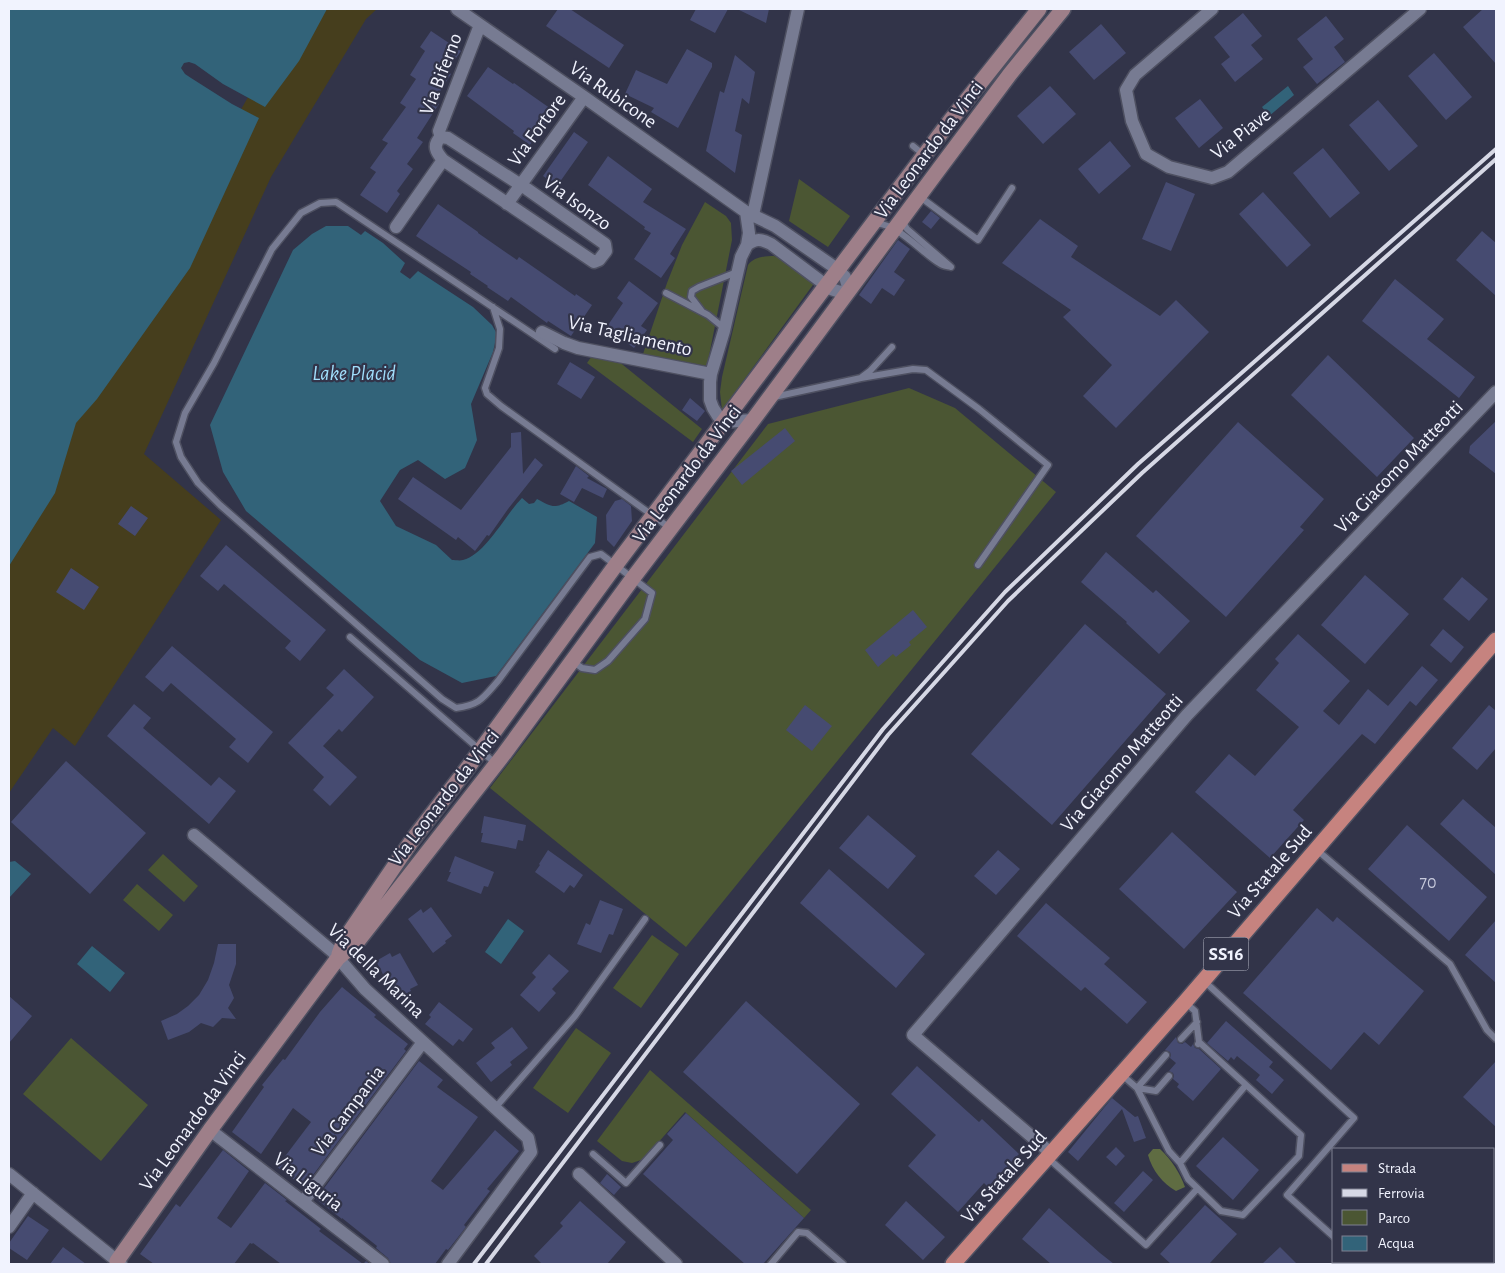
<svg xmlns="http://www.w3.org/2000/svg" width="1505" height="1273" font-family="'Alegreya Sans',sans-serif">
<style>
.green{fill:#4b5633}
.forest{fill:#5f6c42}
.sand{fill:#463e1d}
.water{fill:#326379}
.building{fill:#464b71}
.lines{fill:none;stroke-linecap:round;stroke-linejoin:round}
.lane-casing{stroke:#4e5061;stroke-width:9}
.street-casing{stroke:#4e5061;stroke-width:15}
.secondary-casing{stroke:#4e5061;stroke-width:18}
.primary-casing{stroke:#4e5061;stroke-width:18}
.lane{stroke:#777b92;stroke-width:6}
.street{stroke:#777b92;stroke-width:12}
.secondary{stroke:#9e7f89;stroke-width:15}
.primary{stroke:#c6837f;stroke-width:15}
.rail{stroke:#d6d8e5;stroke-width:4}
.labels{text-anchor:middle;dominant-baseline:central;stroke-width:4.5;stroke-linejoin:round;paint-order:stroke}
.number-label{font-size:18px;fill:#c6c9db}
.shield{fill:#323449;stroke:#b8bac8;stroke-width:1}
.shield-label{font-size:19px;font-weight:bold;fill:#f1f3fe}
.street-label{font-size:20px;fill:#f1f3fe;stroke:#323449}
.water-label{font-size:21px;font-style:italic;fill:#a0defb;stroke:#323449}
</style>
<rect width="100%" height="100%" fill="#323449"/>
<path class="green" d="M799,179L850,216L828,247L789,221Z
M705,202L726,216L731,223L732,240L707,366L643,354L667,283L682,245Z
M774,256L783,259L815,282L722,410L720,392L722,377L748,265C754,257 764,256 774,256Z
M594,353L612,356L702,429L693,442L587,363Z
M909,388L955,408L1056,492L686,947L490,788L768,424Z
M163,854L198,886L184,902L148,870Z
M137,884L173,915L159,931L123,900Z
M652,935L679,954L641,1008L613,988Z
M576,1028L611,1053L568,1113L533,1088Z
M71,1038L148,1105L101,1161L23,1094Z
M650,1070L811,1210L804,1218L685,1112L649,1153L641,1160L632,1163L622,1161L597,1141Z"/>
<path class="forest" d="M1153,1149H1160C1171,1159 1180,1173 1185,1187L1176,1191C1163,1184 1152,1170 1148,1155Z"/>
<path class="sand" d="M298,9H377L366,19L271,177L144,454L221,520L75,746L53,728L9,793V519Z"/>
<path class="water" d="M9,9H327L299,61L265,107L223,84L195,64L189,62L184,63L181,68L185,74L191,78L232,104L259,118L190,268L97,399L76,423L55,493L9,566Z
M1288,86L1294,95L1269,116L1262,107Z
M326,226H348L361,235L365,231L383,243L405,263L400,272L410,279L418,271L473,307L492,325L497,334L493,352L471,404L477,440L465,468L445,479L418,460L400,470L380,501L396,526L436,545L452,560C455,560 460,561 463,560C486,554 505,515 522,498L529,504L534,503L537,499C552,507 554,509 569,501L597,517L595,543L496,676L462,683L420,660L246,511L223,472L210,425L293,250L312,234Z
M15,861L31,874L9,898V862Z
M508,919L524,931L501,964L485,952Z
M92,946L125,973L110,992L77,964Z"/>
<path class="building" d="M558,9H570L624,45L609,68L546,26Z
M696,9H728L715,33L690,20Z
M737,9H769L766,23Z
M1483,9H1496V64L1463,27Z
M1243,13L1262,36L1251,45L1263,59L1235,82L1221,64L1230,57L1214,37Z
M1326,16L1344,39L1334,47L1345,62L1317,84L1303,67L1313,59L1297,39Z
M1101,24L1126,53L1094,80L1069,52Z
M431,31L461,51L447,71L451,74L434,101L439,104L417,138L423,142L407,164L413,169L397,191L400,194L387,213L360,195L376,172L370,168L388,143L382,140L406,107L400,103L416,79L410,75L425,51L420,47Z
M687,49L712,63V67L678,128L651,112L654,108L625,94L636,70L667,84Z
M1434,53L1472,97L1446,120L1408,76Z
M735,55L755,72L749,104L742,98L735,131L742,135L735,173L706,151L720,91L724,93Z
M488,67L513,84L514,83L554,111L530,145L513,133L514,131L467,96Z
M1050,86L1076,114L1043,144L1017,116Z
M1200,99L1223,128L1199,148L1175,118Z
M1378,100L1418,146L1389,171L1349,125Z
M574,132L588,142L557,186L543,176Z
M1110,141L1131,166L1099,194L1078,169Z
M1323,148L1360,193L1330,218L1293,173Z
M608,156L652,189L643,202L686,229L670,254L675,258L661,278L634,259L651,233L644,229L645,227L588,185Z
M1166,182L1195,194L1171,251L1142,239Z
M1263,192L1311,245L1287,267L1239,214Z
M438,204L478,232V233L517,260L519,257L575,296L576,294L592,305L571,336L548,321L547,323L511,297L508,301L487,287L488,286L470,274L471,272L416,236Z
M931,211L940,218L931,229L922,222Z
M1040,219L1078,246L1071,257L1160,316L1176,300L1209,332L1116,428L1083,396L1112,365L1063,317L1071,310L1002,263Z
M1482,231L1496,243V296L1456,260Z
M898,240L910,249L894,272L905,280L894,296L882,288L871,304L859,295Z
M1395,279L1444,319L1427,339L1475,377L1459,398L1362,321Z
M629,281L658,303L641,326L647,330L634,348L606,328L623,303L617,298Z
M1328,355L1414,438L1377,477L1291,395Z
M570,362L595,377L581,399L557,384Z
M690,398L705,411L697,421L682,410Z
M1496,421V474L1469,453L1470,446Z
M1238,422L1324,499L1300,527L1304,530L1226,617L1136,536Z
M785,428L795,441L742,485L731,471Z
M521,432L523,474L535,458L543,465L508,509L489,536L487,535L475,551L458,537L456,540L398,499L413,477L461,510L511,447V433Z
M576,466L589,476L587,478L607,489L603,498L582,488L574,502L560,494Z
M622,499L631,506L632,521L614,547L607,540L606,515L615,501Z
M131,506L148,518L135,536L118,524Z
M226,545L326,630L300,661L285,648L291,641L224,584L218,591L200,576Z
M1106,552L1153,593L1156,590L1190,621L1159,654L1126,623L1127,622L1081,582Z
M71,568L99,587L84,610L56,592Z
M1365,575L1409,614L1365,664L1321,625Z
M1462,577L1488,599L1469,621L1443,599Z
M913,610L927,627L909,642L911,645L896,657L893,654L878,667L865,650Z
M1085,624L1166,694L1052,825L971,754Z
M1443,629L1464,647L1451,663L1430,645Z
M1298,634L1350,681L1323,711L1339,725L1368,689L1388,706L1422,666L1438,680L1416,706L1410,701L1375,744L1362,734L1293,810L1304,820L1270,858L1195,792L1229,754L1255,776L1299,727L1256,690L1279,663L1275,659Z
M172,646L273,732L248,763L229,747L236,739L171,683L163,692L145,677Z
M344,669L374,697L342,732L339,729L323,746L357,777L330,806L313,790L324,777L288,743L334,695L326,688Z
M134,704L151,718L143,728L211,786L219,777L236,791L209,824L107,736Z
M805,705L832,726L812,751L786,730Z
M1489,705L1496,711V748L1477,770L1452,748Z
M66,761L146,833L90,894L11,822Z
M1463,799L1496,828V875L1440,824Z
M868,815L916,856L888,889L839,848Z
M484,816L526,825L523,841L518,840L516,849L481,842L483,833H481Z
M1407,825L1487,897L1449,941L1368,869Z
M1172,832L1237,892L1184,949L1119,889Z
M548,850L583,875L574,888L570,885L564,893L535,872L540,865L539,864Z
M998,850L1020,869L996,895L974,876Z
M455,856L494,872L488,887L484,886L481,894L447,881L451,872H449Z
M829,869L925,954L896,988L800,903Z
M600,900L623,909L613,935L609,934L601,953L577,944L586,923L590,925Z
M1046,903L1110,958L1104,964L1147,1002L1127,1024L1085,987L1081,991L1017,936Z
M431,907L452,936L445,941L446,943L433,953L408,919L421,909L423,913Z
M1317,908L1333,922L1337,917L1424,991L1379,1045L1364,1032L1331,1070L1243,993Z
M1496,920V983L1465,955Z
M218,944H236V964L229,985L234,998L228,1008L236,1019L222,1018L213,1027L201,1023L189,1032L168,1040L161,1021L177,1014L188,1006L199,995L208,980L214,963Z
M390,953L392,957L400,953L418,985L410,989L411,991L396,999L376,961Z
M549,954L569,971L552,989L556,993L539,1012L520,995L536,977L532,973Z
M342,987L376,1015L374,1017L408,1044L404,1049L406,1051L304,1187L277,1167L311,1122L293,1108L261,1154L232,1132L264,1087L262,1085L283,1059L285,1060L320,1012Z
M9,996L32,1016L9,1043Z
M746,1001L860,1104L797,1174L683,1072Z
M439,1002L473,1029L463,1042L459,1039L453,1046L425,1024L431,1017L429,1015Z
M1226,1021L1273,1062L1269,1067L1284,1080L1272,1094L1256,1080L1260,1075L1237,1056L1234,1060L1231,1057L1228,1061L1207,1043Z
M512,1027L528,1048L510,1062L512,1065L491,1082L476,1063L495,1048L491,1043Z
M1176,1037L1178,1043L1182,1044L1185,1042L1191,1047L1193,1044L1195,1048L1199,1049L1221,1069L1193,1101L1177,1087L1179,1084L1173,1079L1174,1076L1173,1073L1169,1071L1176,1063L1170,1058L1171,1055L1170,1052L1165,1050Z
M419,1061L443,1080L437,1087L478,1117L431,1181L443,1190L495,1130L519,1151L487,1189L490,1191L464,1225L466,1227L448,1250L446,1249L435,1264H391L388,1258L376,1248L377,1246L342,1218V1219L316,1199Z
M1496,1061V1127L1463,1097Z
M917,1066L979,1122L982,1119L1019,1154L988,1187L984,1183L958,1212L908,1166L936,1135L891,1094Z
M1112,1098L1135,1117L1138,1116L1146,1138L1134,1142L1122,1109L1078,1161L1068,1152Z
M686,1113L804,1218L763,1264H745L643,1174L673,1140L667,1134Z
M1223,1137L1259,1170L1233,1200L1196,1166Z
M1116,1147L1125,1156L1116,1166L1106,1157Z
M223,1150L249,1171L217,1218L231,1228L265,1183L287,1200L285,1201L321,1229L319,1231L363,1264L366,1261L370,1264H281L253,1243L252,1244L250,1243L234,1264H154L140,1254L176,1204L180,1207Z
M1143,1171L1153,1180L1124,1212L1114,1203Z
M607,1174L621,1187L614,1195L600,1183Z
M580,1201L626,1242L607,1264H542L534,1256L563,1226L560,1223Z
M906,1201L945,1237L923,1260L885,1225Z
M1205,1205L1237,1234L1209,1264H1171L1160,1254Z
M1049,1208L1100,1253L1114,1264H1051L1022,1239Z
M28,1216L49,1230L27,1260L9,1248V1243Z
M63,1247L86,1264H50Z
M1280,1247L1297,1264H1262Z"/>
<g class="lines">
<defs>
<path id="lane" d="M913,146L924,155
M919,196L978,240L1012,188
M903,219L904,224L907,229L950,266
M875,224C895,221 922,253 939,263C942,266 947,266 951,267
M666,293L708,315L724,328
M493,307L500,329L499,348L485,388L487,394L501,406L670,528
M701,310L691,297L692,291L699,287L737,272
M555,349L336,202L320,203L301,213L272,249L214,363L185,413L176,442L181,457L198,483L220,505L442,699L456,708C480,705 483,698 498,681L590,557L601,554L652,593L645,619L608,661L595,670L582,668L572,661
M862,377L870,371L892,347
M774,397L861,378L913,369L926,370L979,409L1048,465L978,565
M350,637L495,763
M1317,850L1450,964L1487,1030L1496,1039
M1204,981L1354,1118L1287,1195L1334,1237
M1185,1002L1195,1011L1199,1042L1198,1044
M1181,1039L1197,1022
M1166,1055L1137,1088L1169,1151L1180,1163L1188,1179L1221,1211L1243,1215L1299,1156L1301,1135L1199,1042
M1121,1074L1137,1088L1156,1091L1169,1076
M495,1108L575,1016L645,919
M593,1154L626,1183L660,1145
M1048,1158L1146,1245L1197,1189
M1180,1163L1246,1085
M1361,1262L1364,1264
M771,1264L798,1232L807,1233L843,1264"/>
<path id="street" d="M457,9L584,97L746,212L775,226L837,269L845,277L849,290L840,292L831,289L771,244C761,239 756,238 747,245
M1212,9L1135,75L1126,90L1132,121L1146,154L1169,167L1212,178L1228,172L1420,9
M441,137L448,138L527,189L605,244L606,251L599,260L594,262L443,160C436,152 432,145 441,137Z
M441,137L439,131L480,25
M507,204L584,97
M746,212L749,233L747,245L741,257L724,331L711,374L710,382V400L713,408L718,416L724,422L753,420
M753,215L798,9
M396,227L443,160
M542,332L564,343L578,348L711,374
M194,835L333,952L365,989L528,1138L531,1152L448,1264
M210,1130L383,1264
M1052,1154L913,1035L1187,715L1496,392
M9,1174L121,1264
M579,1174L676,1264
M303,1202L423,1042
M9,1227L33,1193"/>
<path id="secondary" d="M339,954L343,943L349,933L413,839L469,766L618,562L950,121L1039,9
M117,1261L210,1130L338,958L358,941L504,754L633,578L753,420L939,169L1010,74L1063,9"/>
<path id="primary" d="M953,1264L1185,1002L1496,640"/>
</defs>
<use href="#lane" class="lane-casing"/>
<use href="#street" class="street-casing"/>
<use href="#secondary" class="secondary-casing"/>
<use href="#primary" class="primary-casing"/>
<use href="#lane" class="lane"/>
<use href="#street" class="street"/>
<use href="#secondary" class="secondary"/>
<use href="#primary" class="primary"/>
<path class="rail" d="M474,1264L883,729L1005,592L1138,464L1496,149
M486,1264L888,735L1008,601L1142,473L1496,159"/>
</g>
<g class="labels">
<g class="number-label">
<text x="1428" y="883">70</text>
</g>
<rect class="shield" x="1203.5" y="937.5" width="45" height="33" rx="4"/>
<g class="shield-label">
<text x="1226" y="954">SS16</text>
</g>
<g class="street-label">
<text transform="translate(441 74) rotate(-69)">Via Biferno</text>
<text transform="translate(613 95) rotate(35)">Via Rubicone</text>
<text transform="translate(537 130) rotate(-54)">Via Fortore</text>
<text transform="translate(1241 134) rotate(-38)">Via Piave</text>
<text transform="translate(929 150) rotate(-53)">Via Leonardo da Vinci</text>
<text transform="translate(577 203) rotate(36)">Via Isonzo</text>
<text transform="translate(630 336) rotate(13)">Via Tagliamento</text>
<text transform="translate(1399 467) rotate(-46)">Via Giacomo Matteotti</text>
<text transform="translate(687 474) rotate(-53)">Via Leonardo da Vinci</text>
<text transform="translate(1122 763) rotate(-49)">Via Giacomo Matteotti</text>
<text transform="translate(444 798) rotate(-52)">Via Leonardo da Vinci</text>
<text transform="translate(1270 872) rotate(-49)">Via Statale Sud</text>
<text transform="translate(376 971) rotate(44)">Via della Marina</text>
<text transform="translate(348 1111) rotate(-53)">Via Campania</text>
<text transform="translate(193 1121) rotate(-54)">Via Leonardo da Vinci</text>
<text transform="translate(1004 1177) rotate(-48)">Via Statale Sud</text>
<text transform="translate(308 1182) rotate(38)">Via Liguria</text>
</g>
<g class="water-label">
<text x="354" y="373">Lake Placid</text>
</g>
</g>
<rect width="1505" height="1273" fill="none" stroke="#f1f3fe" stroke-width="20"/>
<rect x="1332" y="1148" width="162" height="115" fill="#323449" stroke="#7e8091"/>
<rect x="1342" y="1164" width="25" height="8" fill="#c6837f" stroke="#7e8091"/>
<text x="1378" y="1173" font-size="15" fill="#f1f3fe">Strada</text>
<rect x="1342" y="1189" width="25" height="8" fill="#d6d8e5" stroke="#7e8091"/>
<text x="1378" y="1198" font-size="15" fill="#f1f3fe">Ferrovia</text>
<rect x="1342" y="1210" width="25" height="15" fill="#4b5633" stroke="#7e8091"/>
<text x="1378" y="1223" font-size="15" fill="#f1f3fe">Parco</text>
<rect x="1342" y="1236" width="25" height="15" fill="#326379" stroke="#7e8091"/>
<text x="1378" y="1248" font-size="15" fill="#f1f3fe">Acqua</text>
</svg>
